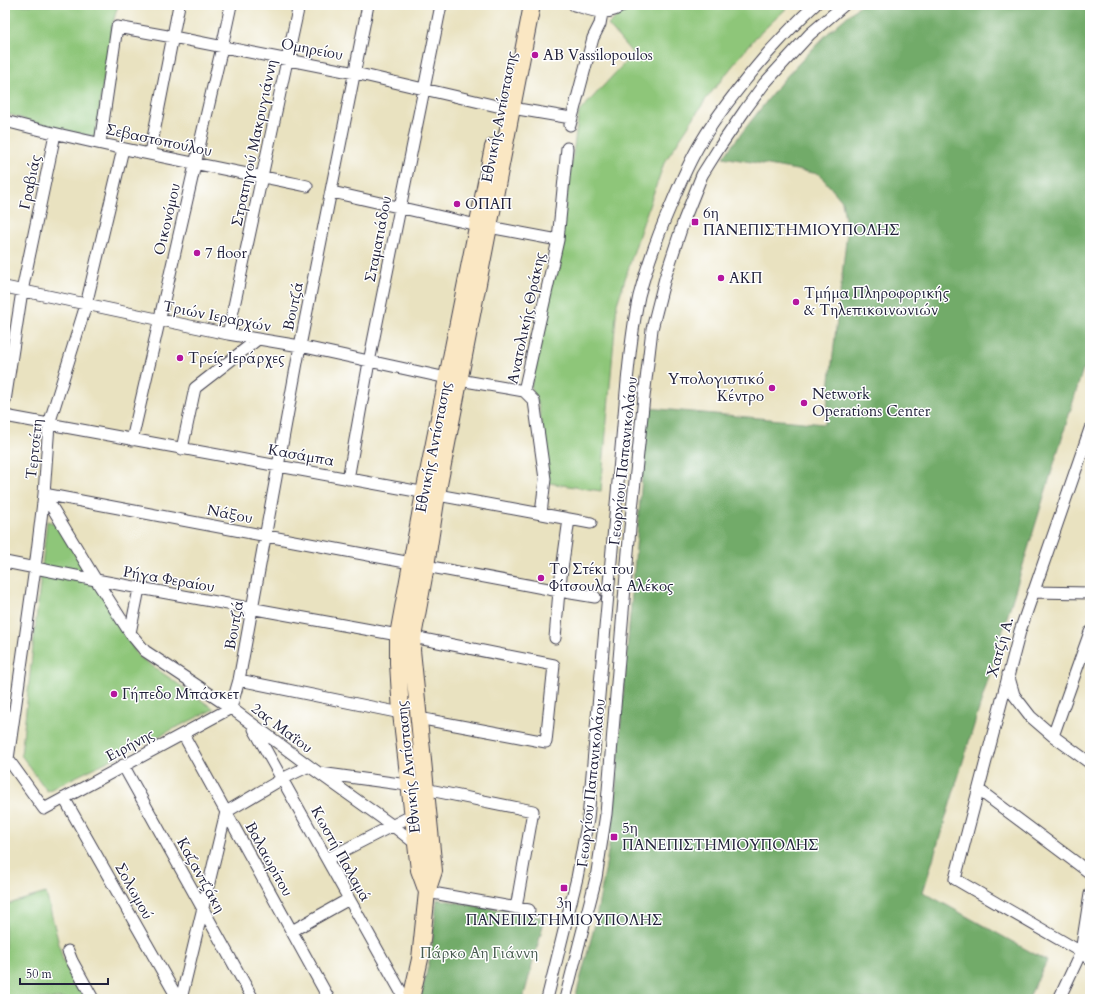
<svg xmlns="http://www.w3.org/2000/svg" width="1095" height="1004" font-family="Cardo,serif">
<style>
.green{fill:#8ec679;stroke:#58745a}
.forest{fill:#72ab69;stroke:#4a6652}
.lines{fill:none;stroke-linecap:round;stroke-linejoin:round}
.street-casing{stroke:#403f4f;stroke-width:13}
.secondary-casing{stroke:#403f4f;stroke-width:18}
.street{stroke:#fff;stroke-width:11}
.secondary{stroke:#fae7c3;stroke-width:16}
.poi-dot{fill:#b5179e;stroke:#fff;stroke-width:1.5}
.labels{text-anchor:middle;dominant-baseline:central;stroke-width:3;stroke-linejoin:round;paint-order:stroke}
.street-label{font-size:15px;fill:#22223b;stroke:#fff}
.poi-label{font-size:15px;fill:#22223b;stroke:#fff;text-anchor:start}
.park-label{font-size:15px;fill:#485b51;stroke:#fff}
</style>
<rect width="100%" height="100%" fill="#fff"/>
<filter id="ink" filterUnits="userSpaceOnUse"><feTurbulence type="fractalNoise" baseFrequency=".025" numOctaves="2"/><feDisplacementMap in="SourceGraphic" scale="8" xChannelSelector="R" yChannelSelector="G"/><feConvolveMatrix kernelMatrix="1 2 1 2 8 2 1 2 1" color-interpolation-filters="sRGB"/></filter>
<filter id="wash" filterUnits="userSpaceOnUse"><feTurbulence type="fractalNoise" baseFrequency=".012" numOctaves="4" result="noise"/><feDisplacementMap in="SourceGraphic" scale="16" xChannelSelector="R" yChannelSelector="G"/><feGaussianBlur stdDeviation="0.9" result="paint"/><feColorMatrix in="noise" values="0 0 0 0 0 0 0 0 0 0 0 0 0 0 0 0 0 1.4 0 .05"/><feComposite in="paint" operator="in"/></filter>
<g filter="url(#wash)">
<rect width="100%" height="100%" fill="#e9e2c0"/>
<path class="green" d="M5,5H118L112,26L95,137L36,123L5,113Z
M629,5H790L755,38L706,99L664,163L640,232L617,304L601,491L549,483L539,407L531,386L560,241L579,112L633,54L608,25Z
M47,521L61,525L138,656L214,709L47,791L21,755Z
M46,893L63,960L85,999H5V905Z"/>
<path class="forest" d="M860,5H1090V369H1083L923,892L1047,961L1028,999H575L594,928L605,871L614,814L620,732L648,408L825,424L847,232L842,201L819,174L723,157L783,80L827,34Z
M437,899L545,918L523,999H420L431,954Z"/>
</g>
<g filter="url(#ink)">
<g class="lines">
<defs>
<path id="street" d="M574,5C591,10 607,18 623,5
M512,108L571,118
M5,121C105,147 206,165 307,186
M570,125L593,38L600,24L602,13
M100,143L117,27L173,37L355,73L501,107
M150,153L179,5
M332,192L477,225
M489,227L558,240
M5,287L228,334L300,346L447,378
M228,334L299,5
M459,380L524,391
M524,391L558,240L567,148
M524,391L534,401L545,479L541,514
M5,401L22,291L55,134
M5,416L591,523
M1090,429L1020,631L955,879L1081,952L1090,960
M132,440L222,47L231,5
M182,449L195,388L258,339
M348,479L369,362L441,5
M44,494L96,580L130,633L145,651L231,708L309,766L393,826L416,844
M44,494L411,563
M5,562L96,580L398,635
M426,566L559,591L595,597
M1033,592L1090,593
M130,633L139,589
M413,637L554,665L546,742L418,718
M555,638L559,591L569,519
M1008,674L1014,695L1031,717L1053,736L1090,763
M239,680L401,713
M254,729L405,999
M183,734L329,999
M1053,736L1090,632
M5,758L8,759L44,809L231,708L239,680L300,346L368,5
M8,759L35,568L44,494L49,424L86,305L123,149
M123,765L253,999
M320,773L400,784L533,811L516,908
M979,790L1090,873
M64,798L178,999
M327,859L413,815
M427,892L529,910
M292,931L349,899
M68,951L72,961L93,999
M181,999L226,812L282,779L309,766
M547,999L577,878L588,819L626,392C629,360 632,328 639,296C647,265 658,235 671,205C680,183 689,162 701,142C720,110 744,81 768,53C783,37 798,20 815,5
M565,999L596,878L606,814L630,528L644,397L652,329L665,278L684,220L702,175L719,148L745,110L764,84L810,34L844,5
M1059,999L1081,952L1090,894"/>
<path id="secondary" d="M427,892L419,870L416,844L401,713L398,663V635L424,493L493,147
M411,999L420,959L427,892L434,871L412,650L413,637L426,566L437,495L532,5"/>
</defs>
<use href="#street" class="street-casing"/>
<use href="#secondary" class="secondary-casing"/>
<use href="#street" class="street"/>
<use href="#secondary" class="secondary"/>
</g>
</g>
<g class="poi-dot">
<circle cx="535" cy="55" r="4"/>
<circle cx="457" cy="204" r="4"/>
<rect x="691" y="218" width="8" height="8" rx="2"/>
<circle cx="197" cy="253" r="4"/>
<circle cx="721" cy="278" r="4"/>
<circle cx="796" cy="302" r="4"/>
<circle cx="180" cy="358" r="4"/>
<circle cx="772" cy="388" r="4"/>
<circle cx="804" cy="403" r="4"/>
<circle cx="541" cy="578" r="4"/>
<circle cx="114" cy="694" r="4"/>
<rect x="610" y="833" width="8" height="8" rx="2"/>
<rect x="560" y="884" width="8" height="8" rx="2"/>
</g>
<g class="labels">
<g class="street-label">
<text transform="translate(312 49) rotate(11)">Ομηρείου</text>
<text transform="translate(499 117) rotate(-79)">Εθνικής Αντίστασης</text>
<text transform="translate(159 140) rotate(12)">Σεβαστοπούλου</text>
<text transform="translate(254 143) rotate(-78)">Στρατηγού Μακρυγιάννη</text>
<text transform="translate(30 182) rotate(-78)">Γραβιάς</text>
<text transform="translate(167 219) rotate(-77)">Οικονόμου</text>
<text transform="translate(378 239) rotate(-79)">Σταματιάδου</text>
<text transform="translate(293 306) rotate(-78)">Βουτζά</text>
<text transform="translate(217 316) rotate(11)">Τριών Ιεραρχών</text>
<text transform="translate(526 318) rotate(-78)">Ανατολικής Θράκης</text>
<text transform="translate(433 447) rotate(-79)">Εθνικής Αντίστασης</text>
<text transform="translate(34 449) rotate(-84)">Τερτσέτη</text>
<text transform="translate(301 455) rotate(10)">Κασάμπα</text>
<text transform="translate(623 461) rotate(-84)">Γεωργίου Παπανικολάου</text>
<text transform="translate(230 514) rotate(11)">Νάξου</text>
<text transform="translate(169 579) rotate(10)">Ρήγα Φεραίου</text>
<text transform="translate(234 625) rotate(-80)">Βουτζά</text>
<text transform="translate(1000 647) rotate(-74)">Χατζή Α.</text>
<text transform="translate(282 728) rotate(37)">2ας Μαΐου</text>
<text transform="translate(130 745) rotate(-28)">Ειρήνης</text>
<text transform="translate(408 767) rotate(-96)">Εθνικής Αντίστασης</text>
<text transform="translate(591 783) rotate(-84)">Γεωργίου Παπανικολάου</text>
<text transform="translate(341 854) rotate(61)">Κωστή Παλαμά</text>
<text transform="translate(269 859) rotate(61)">Βαλαωρίτου</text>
<text transform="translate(201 875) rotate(61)">Καζαντζάκη</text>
<text transform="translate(134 891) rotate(61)">Σολωμού</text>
</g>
<g class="poi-label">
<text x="543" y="55">AB Vassilopoulos</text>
<text x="465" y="204">ΟΠΑΠ</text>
<text x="703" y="213">6η<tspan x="703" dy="17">ΠΑΝΕΠΙΣΤΗΜΙΟΥΠΟΛΗΣ</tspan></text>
<text x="205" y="253">7 floor</text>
<text x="729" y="278">ΑΚΠ</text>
<text x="804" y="293">Τμήμα Πληροφορικής<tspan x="804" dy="17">&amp; Τηλεπικοινωνιών</tspan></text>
<text x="188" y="358">Τρείς Ιεράρχες</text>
<text x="764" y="379" text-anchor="end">Υπολογιστικό<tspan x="764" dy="17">Κέντρο</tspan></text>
<text x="812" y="394">Network<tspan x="812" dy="17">Operations Center</tspan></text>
<text x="549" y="569">Το Στέκι του<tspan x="549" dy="17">Φίτσουλα - Αλέκος</tspan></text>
<text x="122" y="694">Γήπεδο Μπάσκετ</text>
<text x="622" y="828">5η<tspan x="622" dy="17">ΠΑΝΕΠΙΣΤΗΜΙΟΥΠΟΛΗΣ</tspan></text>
<text x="564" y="903" text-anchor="middle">3η<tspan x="564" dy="17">ΠΑΝΕΠΙΣΤΗΜΙΟΥΠΟΛΗΣ</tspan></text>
</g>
<g class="park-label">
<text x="479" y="953">Πάρκο Αη Γιάννη</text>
</g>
</g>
<rect width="1095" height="1004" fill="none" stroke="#fff" stroke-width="20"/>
<path d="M20 978v6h88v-6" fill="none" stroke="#22223b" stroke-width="2"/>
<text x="26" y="978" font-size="12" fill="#22223b" stroke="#ffffff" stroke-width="3" paint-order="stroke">50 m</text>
</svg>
